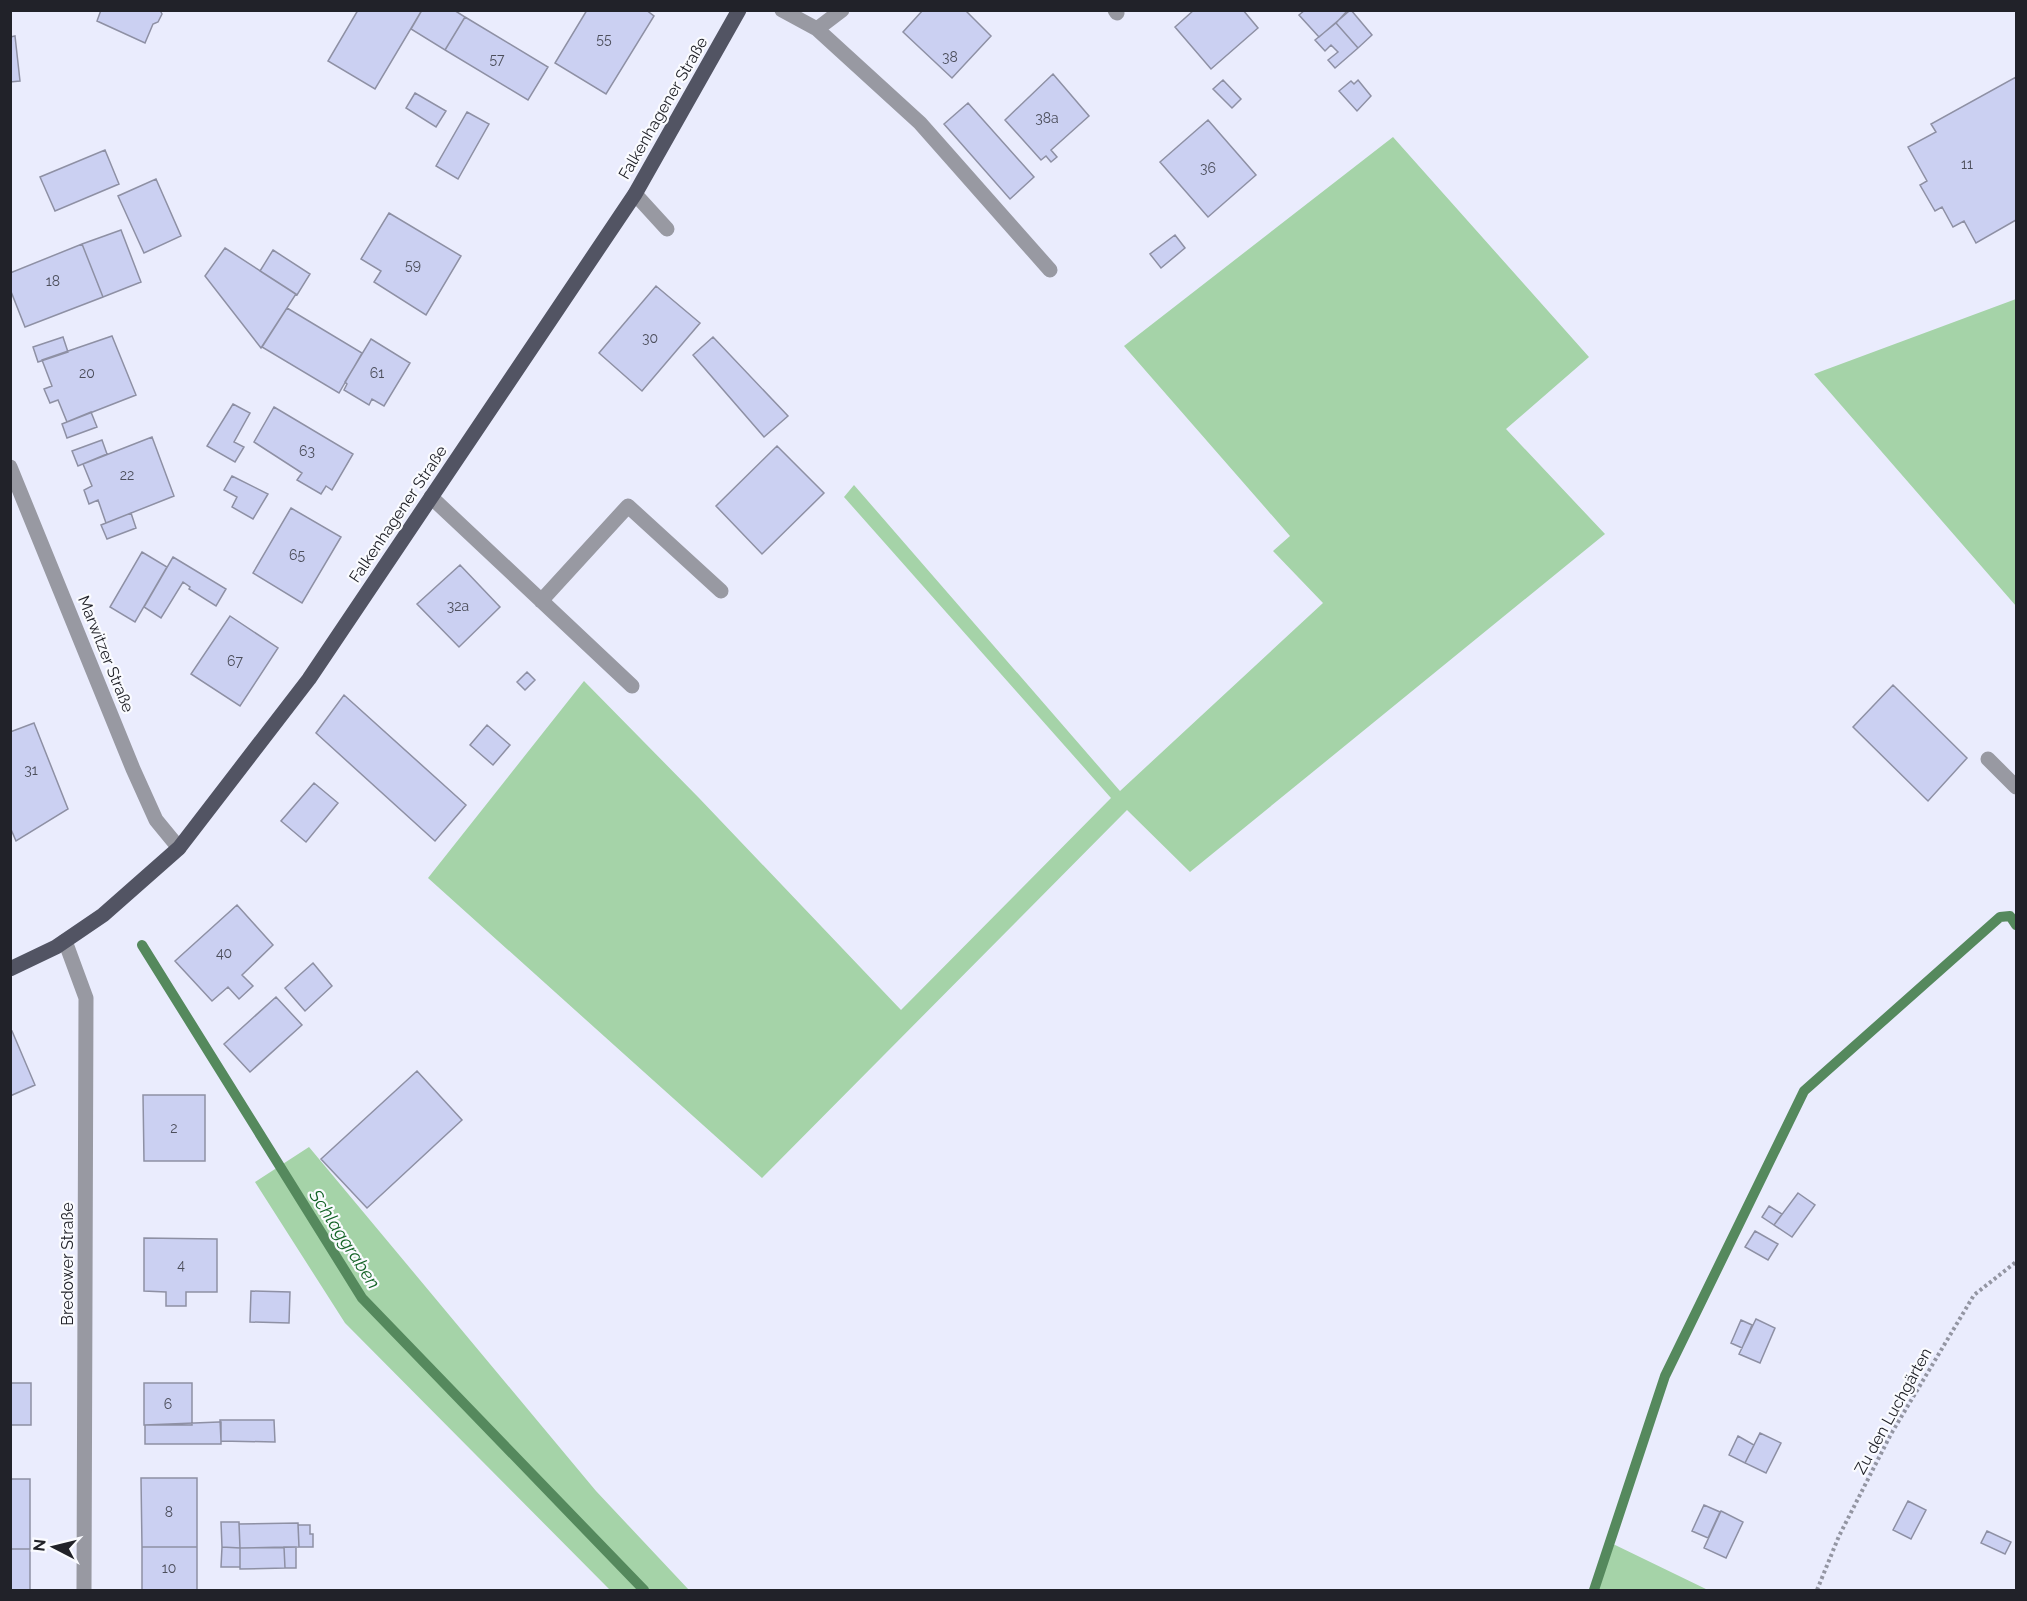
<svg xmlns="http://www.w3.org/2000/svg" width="2027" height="1601" font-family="Raleway,sans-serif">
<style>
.green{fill:#a5d3a8}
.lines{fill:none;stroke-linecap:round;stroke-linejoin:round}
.stream{stroke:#55895d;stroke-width:10}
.building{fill:#cbd0f2;stroke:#8e90a4;stroke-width:1.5}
.path{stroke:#9395a2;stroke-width:4;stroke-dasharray:3 3;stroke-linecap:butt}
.minor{stroke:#9899a2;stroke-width:15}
.major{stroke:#525463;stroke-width:15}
.labels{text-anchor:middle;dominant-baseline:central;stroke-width:4.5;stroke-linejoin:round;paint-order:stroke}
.number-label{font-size:14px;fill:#4c4e5b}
.street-label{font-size:16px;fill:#212229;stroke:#fafbff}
.water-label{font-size:18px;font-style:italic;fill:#136326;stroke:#fafbff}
</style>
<rect width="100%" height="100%" fill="#eaecfd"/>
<path class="green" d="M1393,137L1589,357L1506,429L1605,534L1190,872L1127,810L762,1178L428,878L584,681L699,798L901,1010L1111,798L844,497L854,485L1120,791L1323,603L1273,551L1290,536L1124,346Z
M2016,299V606L1814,374Z
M309,1147L596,1491L689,1590H610L345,1323L255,1182Z
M1611,1543L1708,1590H1594Z"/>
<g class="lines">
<path class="stream" d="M142,945L362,1298L644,1590
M1594,1590L1665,1376L1804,1091L2000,917L2010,916L2016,925"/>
</g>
<path class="building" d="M101,10H160L162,14L158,22L153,24L145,43L97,21Z
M358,10H422L375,89L328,61Z
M422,10H454L465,17L445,50L411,29Z
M587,10H646L654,16L606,94L555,63Z
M923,10H965L991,36L952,78L903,32Z
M1194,10H1243L1258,28L1211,69L1175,27Z
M1305,10H1346L1348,12L1319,37L1299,15Z
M1351,10L1372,35L1358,48L1336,23L1348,10Z
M465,17L548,67L528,100L445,50Z
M1336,23L1358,48L1335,68L1328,60L1338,52L1331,45L1325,51L1315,40Z
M15,36L20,81L10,82V37Z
M1053,74L1089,116L1051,150L1057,157L1051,162L1046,156L1041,160L1005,120Z
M2016,77V220L1976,243L1964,221L1953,227L1942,207L1935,211L1920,185L1927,181L1908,147L1936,132L1931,124Z
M1223,80L1241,99L1232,108L1213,89Z
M1358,80L1371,96L1357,111L1339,91L1351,81L1354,84Z
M415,93L446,111L436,127L406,108Z
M968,103L1034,177L1010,199L944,124Z
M467,112L489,124L458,179L436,166Z
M1208,120L1256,175L1208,217L1160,162Z
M105,150L119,184L55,211L40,177Z
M156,179L181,236L144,253L118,196Z
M389,213L461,256L426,315L374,282L381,271L361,259Z
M121,230L141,282L103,297L82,244Z
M1175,235L1185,248L1161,268L1150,254Z
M82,244L103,297L25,327L10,289V273Z
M225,248L296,294L261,348L205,276Z
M273,250L310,274L297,295L260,271Z
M656,286L700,323L642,391L599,353Z
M287,308L362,353L339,393L262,347Z
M112,336L136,395L67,422L58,400L50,403L44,389L52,386L42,360Z
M63,337L68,352L38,362L33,347Z
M713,337L788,416L764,437L693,355Z
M371,339L410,363L384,406L372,399L369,405L344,390L347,384L345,382Z
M233,404L250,413L234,442L244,447L235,462L207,446Z
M274,407L353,454L332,490L326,486L321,494L297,480L302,473L254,442Z
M91,412L97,427L67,438L62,424Z
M152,437L174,496L106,523L98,500L89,504L84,490L92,486L83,464Z
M102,440L107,454L78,466L72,451Z
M777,446L824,493L762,554L716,506Z
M232,476L268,494L253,519L232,507L237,497L224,490Z
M291,508L341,537L302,603L253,573Z
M131,513L136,528L107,539L101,525Z
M142,552L167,567L135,622L110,607Z
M173,557L226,589L216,606L189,589L190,587L183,582L161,618L144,607Z
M460,565L500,607L459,647L417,604Z
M230,616L278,648L240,706L191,674Z
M527,672L535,680L525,690L517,682Z
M1893,685L1967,758L1928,801L1853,727Z
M344,695L466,805L435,841L316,733Z
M34,723L68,809L16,841L10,827V732Z
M487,725L510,745L493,765L470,745Z
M314,783L338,803L306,842L281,821Z
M237,905L273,945L242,975L253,986L239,999L228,987L212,1001L175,961Z
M313,963L332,986L305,1011L285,988Z
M276,997L302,1025L250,1072L224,1044Z
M12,1031L35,1085L10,1096V1032Z
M417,1071L462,1120L367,1208L321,1159Z
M143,1095H205V1161H144Z
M1798,1193L1815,1205L1792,1237L1774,1225Z
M1769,1206L1782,1214L1774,1225L1762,1217Z
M1755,1231L1778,1244L1768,1260L1745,1247Z
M144,1238L217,1239V1292H186V1306H166V1292L144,1291Z
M251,1291L290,1292L289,1323L250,1322Z
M1756,1319L1775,1328L1760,1363L1739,1354Z
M1741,1320L1752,1325L1742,1348L1731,1343Z
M10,1383H31V1425H10Z
M144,1383H192V1425H144Z
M220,1420H274L275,1442L221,1441Z
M219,1422H221V1444H145V1425Z
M1760,1433L1781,1443L1766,1473L1745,1463Z
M1738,1436L1754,1445L1745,1463L1729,1455Z
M141,1478H197V1547H142Z
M10,1479H30V1549H10Z
M1908,1501L1926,1510L1911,1539L1893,1530Z
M1704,1505L1720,1512L1708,1538L1692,1531Z
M1721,1511L1743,1522L1726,1558L1704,1548Z
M221,1522H239L240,1548L222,1547Z
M298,1523L299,1547L240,1548L239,1524Z
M298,1525H310V1534H313V1547H299Z
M1987,1531L2011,1542L2005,1554L1981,1543Z
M142,1547H197V1590H142Z
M222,1547L240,1548V1567H221Z
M284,1547H296V1568H285Z
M284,1547L285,1568L240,1569V1548Z
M10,1549H30V1590H10Z"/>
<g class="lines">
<path class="path" d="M1817,1590L1839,1536L1891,1434L1974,1295L2016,1262"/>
<path class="minor" d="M782,10L817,29L920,123L1050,270
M1115,10L1117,13
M817,29L842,10
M635,194L667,229
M10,467L133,769L156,820L179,848
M431,497L632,686
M541,601L628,506L721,591
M1988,759L2016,787
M65,941L86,998L84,1590"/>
<path class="major" d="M10,969L56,947L103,915L179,848L309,679L635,194L739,10"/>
</g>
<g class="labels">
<g class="number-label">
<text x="604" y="39">55</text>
<text x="950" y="57">38</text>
<text x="497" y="59">57</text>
<text x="1047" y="118">38a</text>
<text x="1967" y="164">11</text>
<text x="1208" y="168">36</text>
<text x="413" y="265">59</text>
<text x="53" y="281">18</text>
<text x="650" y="338">30</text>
<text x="87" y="373">20</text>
<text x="377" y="373">61</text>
<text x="307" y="451">63</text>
<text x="127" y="475">22</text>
<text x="297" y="555">65</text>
<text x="458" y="606">32a</text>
<text x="235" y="661">67</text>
<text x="31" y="770">31</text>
<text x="224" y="953">40</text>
<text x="174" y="1128">2</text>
<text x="181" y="1265">4</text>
<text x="168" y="1404">6</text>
<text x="169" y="1512">8</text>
<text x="169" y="1568">10</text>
</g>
<g class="street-label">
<text transform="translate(663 108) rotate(-60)">Falkenhagener Straße</text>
<text transform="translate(398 514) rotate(-56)">Falkenhagener Straße</text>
<text transform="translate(106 654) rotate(68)">Marwitzer Straße</text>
<text transform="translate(67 1264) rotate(-90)">Bredower Straße</text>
<text transform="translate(1893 1411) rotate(-61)">Zu den Luchgärten</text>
</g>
<g class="water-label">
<text transform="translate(345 1239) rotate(57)">Schlaggraben</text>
</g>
</g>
<rect width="2027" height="1601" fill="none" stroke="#212229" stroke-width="24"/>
<g transform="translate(54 1547) rotate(277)" stroke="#fafbff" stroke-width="4.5" paint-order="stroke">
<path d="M0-4.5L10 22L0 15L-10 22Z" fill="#212229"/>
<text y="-9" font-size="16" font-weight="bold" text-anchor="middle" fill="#212229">N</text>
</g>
</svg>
